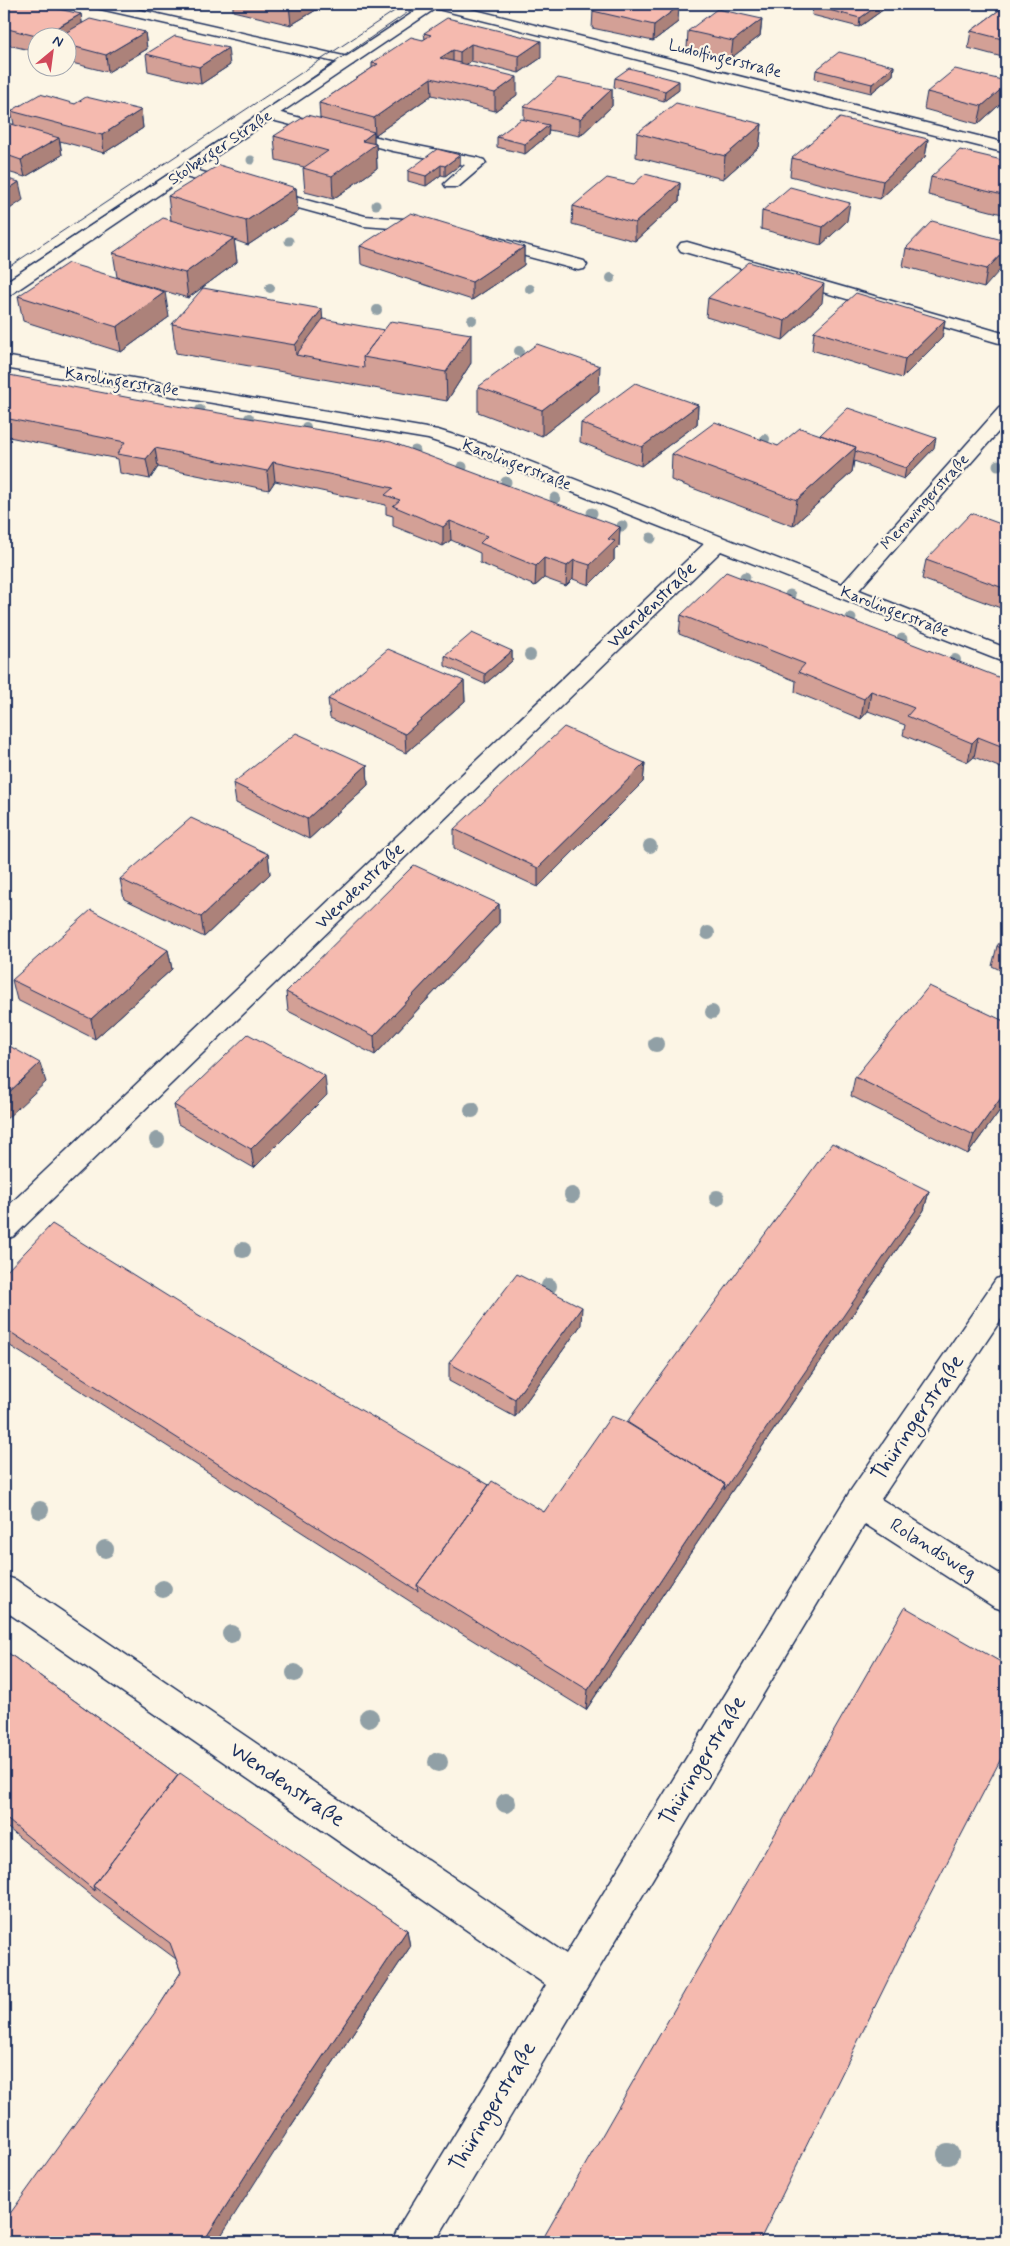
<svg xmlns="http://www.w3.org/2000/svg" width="1010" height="2246" font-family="Mynerve,sans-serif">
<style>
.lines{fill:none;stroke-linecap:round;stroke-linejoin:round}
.minor-casing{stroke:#1b2f5e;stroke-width:3}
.major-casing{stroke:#1b2f5e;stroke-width:3}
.minor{fill:#fcf5e5;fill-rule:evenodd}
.major{fill:#fcf5e5;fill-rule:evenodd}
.tram{stroke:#1b2f5e;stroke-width:1}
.tree{fill:#91a0a6}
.wall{fill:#d3a096;stroke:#1b2f5e}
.shaded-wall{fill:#ac827a;stroke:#1b2f5e}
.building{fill:#f5baaf;stroke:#1b2f5e}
.labels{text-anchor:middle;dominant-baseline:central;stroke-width:4.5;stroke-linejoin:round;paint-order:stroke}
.far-street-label{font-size:16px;fill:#1b2f5e;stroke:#fcf5e5}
.street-label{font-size:19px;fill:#1b2f5e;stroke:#fcf5e5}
.near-street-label{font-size:22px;fill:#1b2f5e;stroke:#fcf5e5}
</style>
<rect width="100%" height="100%" fill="#fcf5e5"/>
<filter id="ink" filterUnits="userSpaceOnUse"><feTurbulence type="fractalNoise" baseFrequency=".02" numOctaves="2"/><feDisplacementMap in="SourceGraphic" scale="10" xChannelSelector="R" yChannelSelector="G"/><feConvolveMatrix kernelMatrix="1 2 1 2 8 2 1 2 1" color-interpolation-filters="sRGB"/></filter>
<g filter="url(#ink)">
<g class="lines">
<defs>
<path id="minor" d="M89,4H114L348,57L353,58L355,61L353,64L348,65L96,8Z
M428,4H451L1006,143V153L430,7Z
M269,110L393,141L478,158L484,160L486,163L458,187H446L444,184L465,165L393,151L264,118L261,115L264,112Z
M184,167L365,216L431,221L437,222L439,226L437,230L431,231L364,226L178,175L176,172L178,169Z
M487,235L584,261L587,265L584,269L578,270L481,244L479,240L481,236Z
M687,242L1006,334V345L681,251L678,247L681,243Z
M4,356L438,430L495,448L842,584L999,408L1006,406V423L859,590L1006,648V663L721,551L14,1236L4,1240V1210L704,544L481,456L428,439L4,368Z
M1006,1276V1312L881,1499L1006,1578V1611L994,1607L865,1524L435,2242H392L398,2228L546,1985L4,1610V1576L16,1580L566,1954L849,1493L996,1279Z"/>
<path id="major" d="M426,4H442L10,295L4,296V283Z"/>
</defs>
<use href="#minor" class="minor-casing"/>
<use href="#major" class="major-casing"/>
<use href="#minor" class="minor"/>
<use href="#major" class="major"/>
<path class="tram" d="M4,270L405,4
M4,282L259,114L420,4"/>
</g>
<g class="tree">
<circle cx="251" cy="160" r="4.5"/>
<circle cx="376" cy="205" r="4.5"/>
<circle cx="289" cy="241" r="4.5"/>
<circle cx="611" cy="278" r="5"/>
<circle cx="270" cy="288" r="5"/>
<circle cx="530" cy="289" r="5"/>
<circle cx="377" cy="310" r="5"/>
<circle cx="472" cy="320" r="5"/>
<circle cx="519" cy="351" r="5"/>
<circle cx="200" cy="410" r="5"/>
<circle cx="249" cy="418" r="5"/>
<circle cx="306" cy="427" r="5"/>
<circle cx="765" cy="439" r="5"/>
<circle cx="415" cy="451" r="5.5"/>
<circle cx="998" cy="465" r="5.5"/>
<circle cx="462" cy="467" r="5.5"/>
<circle cx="506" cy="482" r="5.5"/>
<circle cx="555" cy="498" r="5.5"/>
<circle cx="592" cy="513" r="5.5"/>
<circle cx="622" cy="526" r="5.5"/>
<circle cx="651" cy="538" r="5.5"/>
<circle cx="745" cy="577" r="5.5"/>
<circle cx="790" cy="595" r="5.5"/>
<circle cx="851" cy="618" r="5.5"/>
<circle cx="902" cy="639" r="5.5"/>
<circle cx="530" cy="655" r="6"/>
<circle cx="955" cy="660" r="6"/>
<circle cx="650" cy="846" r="7"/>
<circle cx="708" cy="933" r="7"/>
<circle cx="712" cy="1012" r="7"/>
<circle cx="656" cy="1044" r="8"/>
<circle cx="472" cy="1110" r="8"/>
<circle cx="157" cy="1140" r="8"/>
<circle cx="572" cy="1195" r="8"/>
<circle cx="717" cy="1198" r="8"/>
<circle cx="243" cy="1250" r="8"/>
<circle cx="549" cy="1286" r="8"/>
<circle cx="40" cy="1510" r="9"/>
<circle cx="105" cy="1549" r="9"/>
<circle cx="163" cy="1589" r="9"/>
<circle cx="231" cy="1634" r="9"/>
<circle cx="295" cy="1673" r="9"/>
<circle cx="369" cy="1718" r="10"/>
<circle cx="438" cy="1762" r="10"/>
<circle cx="506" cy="1803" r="10"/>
<circle cx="948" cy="2154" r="11"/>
</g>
<path class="wall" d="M4,4L81,14L82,23L145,32L147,49L108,72L68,62V38H38V52L4,44Z
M233,4H326L291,25L233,11Z
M891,4L859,27L812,15L813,6Z
M1006,5V58L968,48L971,31Z
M593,11L678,22L653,41L592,28Z
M762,19L760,36L731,58L687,48L688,31Z
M424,33L541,58L519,73L471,61L466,65L517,95L495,111L432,95L375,135H374V144H376L377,168L333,199L305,192L303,168L304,167L276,160L274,136L320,118L319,103L372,68V63L425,39Z
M146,54L230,65L201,84L148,71Z
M894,66L893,75L871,93L815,79L816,70Z
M615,78L679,90L664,101L614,87Z
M612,89V106L580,136L549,130L548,135L525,154L497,147V137L524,119V107Z
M927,92L1006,99L978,124L924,109Z
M75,104L141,110L143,128L104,153L60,141L62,155L25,177L4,171V125L14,124L11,111Z
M762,124L759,147L723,179L636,157L637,133Z
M928,139L925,157L880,199L790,176L792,158Z
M460,155V165L445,176L441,175L426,186L408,181V171Z
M1006,161V215L928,195L931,177Z
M680,183L679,201L635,241L572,224L573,206L634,184Z
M296,188L298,212L248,245L234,240L237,262L188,298L117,277L113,253L171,220L168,196Z
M762,211L847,221L821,245L761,229Z
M1006,241L984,288L903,266L906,248Z
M360,246L524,247V265L472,300L361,264Z
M18,296L169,317L121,352L23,321Z
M708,298L822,303L783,340L706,317Z
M323,319L471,363L447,401L176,353L172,324Z
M945,320L942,338L902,378L812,350L814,331Z
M4,374L620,527L619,546L614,551V560L589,585L573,579L566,586L544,578L535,586L480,563V553L451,540L443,546L393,526V516L386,514V505L275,481L269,490L158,467L150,479L120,473L118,459L4,436Z
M478,387L599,391L542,436L478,412Z
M698,405L697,424L641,466L580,442L581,423Z
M820,435L934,448L904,479L854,461L852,472L793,526L671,480L672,454L778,446Z
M1006,526V610L922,579L926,560Z
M681,615L1006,680V770L974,757L968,762L903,735L905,725L868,711L861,719L795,692L796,681L679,634Z
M512,651V661L485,684L445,666V656Z
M464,681L465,701L406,753L330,718L328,699Z
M645,763L643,782L538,887L454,848V829Z
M367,765L368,785L309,839L236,803L233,783Z
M268,854L270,874L204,937L124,899L120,879Z
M499,904V923L375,1055L288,1011L286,992Z
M1006,935V973L992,966L997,946Z
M168,950L172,969L95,1039L17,1000L12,980Z
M1006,1022V1102L968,1154L851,1096L855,1077Z
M327,1095L254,1168L178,1124L174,1105Z
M929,1191L924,1210L721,1507L586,1710L419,1607L4,1342V1274L489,1485L544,1512L627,1422Z
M581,1325L515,1417L449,1381V1363Z
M1006,1453V1470L1001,1467Z
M4,1650L178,1775L407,1930L410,1947L291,2126L156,2011L181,1972L176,1959L102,1904L4,1825Z"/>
<path class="shaded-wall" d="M289,4H326L291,25Z
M880,4H891L859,27L860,18Z
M679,6L678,22L653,41L654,25Z
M81,14L83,31L68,38H40Z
M762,19L760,36L731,58L733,41Z
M145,32L147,49L108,72L106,55Z
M541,41V58L519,73V56Z
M471,44V61L460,69V52Z
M228,48L230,65L201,84L199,67Z
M453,50V67L440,58Z
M894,66L893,75L871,93L872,84Z
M517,77V95L495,111V93Z
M431,78L432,95L375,135L374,118Z
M679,81V90L664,101L665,91Z
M1006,85V99L978,124L982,106Z
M612,89V106L580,136V119Z
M141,110L143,128L104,153L102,135Z
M762,124L759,147L723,179L725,156Z
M549,125L548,135L525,154V144Z
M374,132V145L376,144L377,168L333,199L332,176L362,141Z
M59,138L62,155L25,177L21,160Z
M928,139L925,157L880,199L883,181Z
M460,155V165L445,176V166Z
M441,165V175L426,186V176Z
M19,182L23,200L4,213V192Z
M680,183L679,201L635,241V223Z
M296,188L298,212L248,245L246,221Z
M850,203L847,221L821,245L823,227Z
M234,238L237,262L188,298L185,273Z
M524,247V265L472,300V282Z
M1006,249V263L984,288L987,269Z
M824,284L822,303L783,340L785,321Z
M165,292L169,317L121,352L117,327Z
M322,309L324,338L296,355L295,345Z
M945,320L942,338L902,378L905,359Z
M471,334V363L447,401L446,372Z
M600,366L599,391L542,436V410Z
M698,405L697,424L641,466L642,447Z
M936,438L934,448L904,479L906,468Z
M856,447L852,472L793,526L797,500Z
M155,448L158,467L150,479L146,459Z
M273,462L275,481L269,490L267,471Z
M450,521L451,540L443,546V527Z
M620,527L619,546L614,551V560L589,585L590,565L608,539Z
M544,558V578L535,586L536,566Z
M574,560L573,579L566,586L567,566Z
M512,651V661L485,684V674Z
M464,681L465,701L406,753L405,734Z
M871,691L868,711L861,719L864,699Z
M978,737L974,757L968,762L972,743Z
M645,763L643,782L538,887V868Z
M367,765L368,785L309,839L307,819Z
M268,854L270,874L204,937L201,917Z
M499,904V923L375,1055L374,1036Z
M168,950L172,969L95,1039L91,1019Z
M40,1063L46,1082L4,1121V1097Z
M325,1076L327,1095L254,1168L251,1149Z
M1006,1091V1102L968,1154L974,1135Z
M929,1191L924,1210L721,1507L586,1710L588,1690L725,1484Z
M582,1307L581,1325L515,1417V1399Z
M407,1930L410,1947L291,2126L217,2242H203L286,2112Z"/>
<path class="building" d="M4,4H36L81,14L40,37L4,28Z
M602,4H670L679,6L654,25L593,11Z
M816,4H880L860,18L813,6Z
M1006,5V40L971,31Z
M717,9L762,19L733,41L688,31Z
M447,18L541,41L519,56L471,44L460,52L453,50L440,58L517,77L495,93L431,78L374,118L319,103L378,64L372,63L411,37L423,40L431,35L424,33Z
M90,19L145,32L106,55L68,45V38H56Z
M175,36L228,48L199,67L146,54Z
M839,52L894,66L872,84L816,70Z
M629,68L679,81L665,91L615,78Z
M955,69L1006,81V85L982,106L927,92Z
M558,78L612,89L580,119L524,107Z
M40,94L75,104L86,97L141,110L102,135L11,111Z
M676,103L762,124L725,156L637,133Z
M307,115L374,132L362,141L376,144L332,176L303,168L328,151L274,136Z
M840,118L928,139L883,181L792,158Z
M521,119L549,125L525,144L497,137Z
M8,123L59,138L21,160L4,154V125Z
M437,149L460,155L445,166L441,165L426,176L408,171Z
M960,150L1006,161V196L931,177Z
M219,165L296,188L246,221L168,196Z
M645,174L680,183L635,223L573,206L607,178L634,184Z
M4,178L19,182L4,192Z
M790,187L850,203L823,227L762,211Z
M411,213L524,247L472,282L360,246Z
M163,218L234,238L185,273L113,253Z
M932,221L1006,241V249L987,269L906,248Z
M749,262L824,284L785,321L708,298Z
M68,263L165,292L117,327L18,296Z
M203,288L322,309L295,345L172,324Z
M856,293L945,320L905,359L814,331Z
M323,319L384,330L363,357L364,368L296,355Z
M391,321L471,334L446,372L363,357Z
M537,344L600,366L542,410L478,387Z
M4,374L136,399L391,442L620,527L608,539L615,541L590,565L574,560L567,566L544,558L536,566L480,543L487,536L450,521L443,527L393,506L400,500L385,495L393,488L273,462L267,471L155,448L146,459L117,454L125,442L4,418Z
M635,383L698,405L642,447L581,423Z
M848,408L936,438L906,468L855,451L856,447L820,435Z
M715,422L778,446L800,428L856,447L797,500L672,454Z
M971,513L1006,526V589L926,560Z
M726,572L1006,680V748L978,737L972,743L907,716L914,708L871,691L864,699L798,672L805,664L681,615Z
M472,633L512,651L485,674L445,656Z
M388,649L464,681L405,734L328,699Z
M564,727L645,763L538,868L454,829Z
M296,733L367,765L307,819L233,783Z
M191,818L268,854L201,917L120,879Z
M414,865L499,904L374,1036L286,992Z
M91,910L168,950L91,1019L12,980Z
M1006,935V951L997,946Z
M929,986L1006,1022V1091L974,1135L855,1077Z
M248,1034L325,1076L251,1149L174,1105Z
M4,1043L40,1063L4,1097Z
M832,1143L929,1191L724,1490L725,1484L627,1422Z
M52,1224L185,1307L489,1485L417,1585L418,1591L4,1328V1274Z
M517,1274L582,1307L515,1399L449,1363Z
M611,1416L624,1421L725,1484L588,1690L417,1585L492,1481L544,1512Z
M905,1607L1006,1665V1749L925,1905L759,2242H541Z
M4,1650L178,1775L93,1886L95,1891L4,1817Z
M180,1773L407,1930L286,2112L203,2242H4V2222L156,2011L181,1972L170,1943L93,1886Z"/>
</g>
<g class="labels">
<g class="far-street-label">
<text transform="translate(725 59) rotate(14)">Ludolfingerstraße</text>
<text transform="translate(220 148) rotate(-34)">Stolberger Straße</text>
<text transform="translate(122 382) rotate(9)">Karolingerstraße</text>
<text transform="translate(517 465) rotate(21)">Karolingerstraße</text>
<text transform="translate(925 502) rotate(-48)">Merowingerstraße</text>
<text transform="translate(895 612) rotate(21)">Karolingerstraße</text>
</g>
<g class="street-label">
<text transform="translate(652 605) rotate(-44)">Wendenstraße</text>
<text transform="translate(360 886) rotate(-44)">Wendenstraße</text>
<text transform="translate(933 1549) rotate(32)">Rolandsweg</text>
</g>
<g class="near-street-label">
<text transform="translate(918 1418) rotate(-56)">Thüringerstraße</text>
<text transform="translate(703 1761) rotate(-59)">Thüringerstraße</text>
<text transform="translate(287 1785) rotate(34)">Wendenstraße</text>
<text transform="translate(493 2107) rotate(-59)">Thüringerstraße</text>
</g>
</g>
<rect width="1010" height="2246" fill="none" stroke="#fcf5e5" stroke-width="20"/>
<rect x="10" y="10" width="990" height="2226" fill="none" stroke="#1b2f5e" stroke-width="2" filter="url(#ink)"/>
<g transform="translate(52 52) rotate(29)"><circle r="24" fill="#fcf5e5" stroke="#a2a6af"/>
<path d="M0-4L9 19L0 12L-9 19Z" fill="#d1495b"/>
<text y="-8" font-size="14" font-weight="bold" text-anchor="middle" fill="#1b2f5e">N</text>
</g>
</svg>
